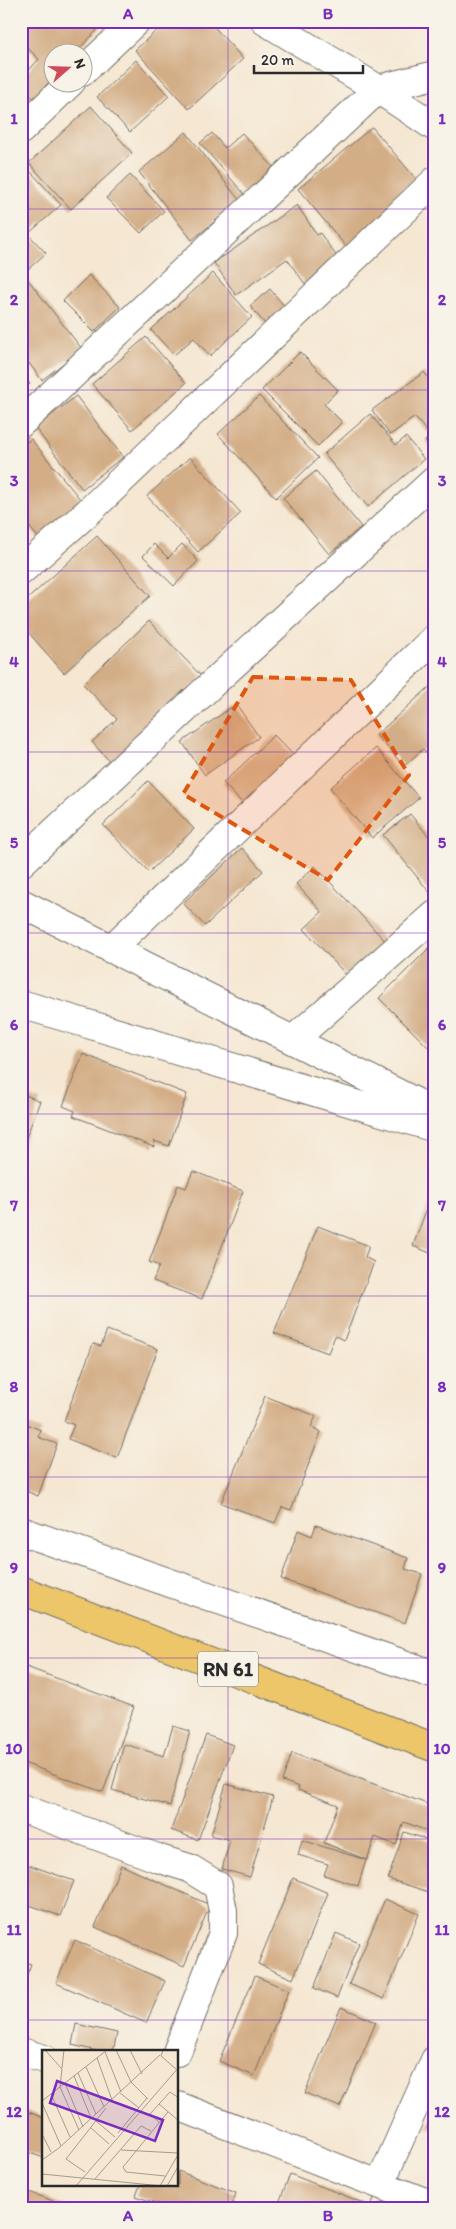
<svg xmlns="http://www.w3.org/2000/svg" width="456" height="2229" font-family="Itim,sans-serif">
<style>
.building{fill:#d3ad86}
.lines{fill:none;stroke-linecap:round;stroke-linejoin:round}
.street-casing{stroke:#726d65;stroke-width:30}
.primary-casing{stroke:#726d65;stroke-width:30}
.street{stroke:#fff;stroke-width:28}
.primary{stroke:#ecc669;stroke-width:28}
.marked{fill:#df570e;fill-opacity:0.2;stroke:#df570e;stroke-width:4;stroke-dasharray:10 6;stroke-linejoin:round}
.grid{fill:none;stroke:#7b2cbf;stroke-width:1;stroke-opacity:0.55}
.labels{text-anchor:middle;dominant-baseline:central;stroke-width:4.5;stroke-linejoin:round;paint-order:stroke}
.shield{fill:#f7f3e8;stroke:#686764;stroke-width:1}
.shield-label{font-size:20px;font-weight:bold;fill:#2b2b2b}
.inset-road{fill:none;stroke:#a49c8f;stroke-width:1}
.view{fill:#7b2cbf;fill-opacity:0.15;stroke:#7b2cbf;stroke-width:2.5}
.inset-edge{fill:none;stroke:#2b2b2b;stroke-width:2.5}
.neatline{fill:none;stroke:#7b2cbf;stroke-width:2}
.grid-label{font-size:16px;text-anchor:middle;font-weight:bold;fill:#7b2cbf}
</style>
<rect width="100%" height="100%" fill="#f7f3e8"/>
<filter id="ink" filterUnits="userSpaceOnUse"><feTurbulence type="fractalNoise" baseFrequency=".02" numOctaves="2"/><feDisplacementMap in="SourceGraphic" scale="10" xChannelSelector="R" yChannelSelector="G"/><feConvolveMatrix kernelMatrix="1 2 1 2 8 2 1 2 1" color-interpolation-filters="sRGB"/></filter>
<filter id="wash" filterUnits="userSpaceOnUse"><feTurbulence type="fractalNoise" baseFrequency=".0096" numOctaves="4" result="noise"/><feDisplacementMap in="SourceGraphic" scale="20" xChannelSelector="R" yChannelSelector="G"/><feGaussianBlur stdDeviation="1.12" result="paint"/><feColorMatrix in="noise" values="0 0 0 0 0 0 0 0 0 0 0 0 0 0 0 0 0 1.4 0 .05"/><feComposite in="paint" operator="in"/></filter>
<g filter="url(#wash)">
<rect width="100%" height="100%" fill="#f5e7d2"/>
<g id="blocks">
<path class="building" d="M21,21H100L103,24L76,52H52V79L34,99L21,87V79L39,59L21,42Z
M167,21H209L243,59L189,109L135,50Z
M136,60L169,96L130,132L97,97Z
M91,106L132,153L71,209L29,163Z
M372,127L423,187L349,250L298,189Z
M186,132L240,201L192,240L139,172Z
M212,133L225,148L242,133L276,170L246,196L200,143Z
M21,161L61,205L28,234L46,253L26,271L21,265Z
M130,175L164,211L141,233L106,198Z
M297,205L317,235L320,233L345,268L311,292L287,259L236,295L214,263Z
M213,273L252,317L210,356L194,338L174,355L151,330Z
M89,275L120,307L94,332L63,301Z
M29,281L82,349L42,380L21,353V315L24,313L21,309V287Z
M270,289L291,314L271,331L250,306Z
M146,337L186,383L132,430L92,384Z
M300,352L338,390L324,404L342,422L318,446L262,390Z
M21,372L30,384L21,391Z
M424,372L435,387V455L425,441L430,436L415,417L390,435L372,410Z
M76,396L123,457L82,489L35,428Z
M259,396L318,458L276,498L218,434Z
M370,414L396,445L406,437L424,459L368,507L324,454Z
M31,439L85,505L42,542L21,517V447Z
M190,457L241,513L198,552L147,496Z
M316,471L361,527L329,554L283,498Z
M97,536L150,596L64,673L21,624V605Z
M154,544L168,558L182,544L198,561L174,586L143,556Z
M149,621L202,677L112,764L92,742L117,719L83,684Z
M435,682V761L423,749L404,766L376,735Z
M236,704L259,737L205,775L182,742Z
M274,735L299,761L249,810L223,783Z
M376,748L419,798L372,838L330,788Z
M148,781L194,829L149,872L103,825Z
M410,814L435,844V891L431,894L383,835Z
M242,848L263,871L205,926L183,903Z
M315,866L389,945L351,980L304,929L322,912L296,884Z
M435,942V1042L429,1048L379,998Z
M83,1054L187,1094L169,1146L154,1141V1147L73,1116L75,1111L63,1106Z
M21,1093L40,1101L21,1151Z
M193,1171L243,1191L202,1299L153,1281L159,1266L149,1262L178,1185L186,1188Z
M432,1194L435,1195V1255L413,1246Z
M318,1226L369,1246L365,1257L374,1262L344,1340L335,1336L328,1353L274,1333Z
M107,1330L158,1349L117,1458L68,1439L74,1425L64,1421L93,1344L101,1346Z
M265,1396L316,1416L311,1427L321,1432L291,1510L282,1507L275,1523L221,1503Z
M21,1422L41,1430L38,1437L57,1444L38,1496L21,1489Z
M316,1525L408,1558L405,1569L422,1574L405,1623L281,1579L298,1530L312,1536Z
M21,1665L134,1707L103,1792L21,1762Z
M173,1726L190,1731L170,1806L112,1790L124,1744L164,1756Z
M206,1735L233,1745L198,1840L171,1830Z
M292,1753L435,1807V1834L404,1822L396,1845L375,1837L367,1860L324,1843L338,1805L298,1790L299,1787L282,1781Z
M226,1784L273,1797L250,1877L222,1869L230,1840L211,1835Z
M404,1832L435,1842V1894L388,1879Z
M302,1840L366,1860L358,1886L324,1875L328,1864L298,1855Z
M21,1862L74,1881L60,1916L21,1902Z
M121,1865L210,1905L184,1966L95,1927Z
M293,1878L328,1893L293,1979L258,1964Z
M385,1899L419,1914L384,1999L349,1984Z
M336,1933L359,1943L337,1998L314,1988Z
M75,1940L165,1981L146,2023L56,1983Z
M21,1961L31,1964L21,1990Z
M255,1976L289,1990L254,2076L219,2061Z
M341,2007L376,2022L340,2107L305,2093Z
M76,2024L117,2033L113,2052H101L72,2045Z
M435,2108V2131L427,2128Z
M26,2111L44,2118V2158L21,2150V2124Z
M178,2171L236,2193L231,2208H169L136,2196L140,2185H178Z
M290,2174L371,2206L377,2190L404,2200L401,2208H277Z
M21,2189L72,2208H21Z"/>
</g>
</g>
<g filter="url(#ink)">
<use href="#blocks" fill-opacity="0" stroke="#726d65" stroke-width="1"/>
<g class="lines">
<defs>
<path id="street" d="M265,21L378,89L435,127
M82,72L136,21
M21,130L71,82
M21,423L378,89L435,75
M21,571L87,513L435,181
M21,863L211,685L435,480
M21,903L435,1112
M111,949L435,638
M21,1004L435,1128
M293,1040L435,915
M21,1531L435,1675
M21,1808L160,1859L189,1868L218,1886L223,1911V1933L177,2052
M21,2052L44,2059
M178,2106L435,2206
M380,2184L435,2060"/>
<path id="primary" d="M21,1590L435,1748"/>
</defs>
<use href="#street" class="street-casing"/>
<use href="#primary" class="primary-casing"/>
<use href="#street" class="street"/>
<use href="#primary" class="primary"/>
</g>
</g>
<path class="marked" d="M253,677L351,680L409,775L328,880L183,794Z"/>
<path class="grid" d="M228,21V2208M21,209H435M21,390H435M21,571H435M21,752H435M21,933H435M21,1114H435M21,1296H435M21,1477H435M21,1658H435M21,1839H435M21,2020H435"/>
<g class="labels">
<rect class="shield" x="198" y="1651.5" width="60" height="35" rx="4"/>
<g class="shield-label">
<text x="228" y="1669">RN 61</text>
</g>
</g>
<g transform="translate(42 2050)">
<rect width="136" height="136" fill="#f5e7d2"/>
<path class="inset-road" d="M3,0L20,19L18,37L37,80M74,0L89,32L106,49M88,0L100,24M121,0L119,6L134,19M63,2L79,42M55,8L70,50M44,17L62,57M20,18L22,0M36,23L54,64M32,26L49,68M23,33L41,77M78,43L97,58M9,44L28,87M0,51L65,0M0,53L19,96M117,54L137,71M54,71L73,87M117,72L108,64L128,42L137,48M49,78L67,94M76,83L105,48M0,84L9,102M79,100L136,103M0,110L17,98L118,5M43,122L24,109L64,58M0,124L120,136M123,126L84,122L81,117L126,62M53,129L99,76L109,81M34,136L137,17M118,136L137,103M125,136L137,115"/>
<path class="view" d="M15,31L121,70L113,91L8,53Z"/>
<rect width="136" height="136" class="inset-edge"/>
</g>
<rect width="456" height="2229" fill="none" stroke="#f7f3e8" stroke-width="55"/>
<g transform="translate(68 68) rotate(70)"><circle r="24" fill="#f7f3e8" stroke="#a5a39c"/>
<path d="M0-4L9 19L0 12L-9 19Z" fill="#d1495b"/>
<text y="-8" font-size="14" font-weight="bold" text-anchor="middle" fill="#2b2b2b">N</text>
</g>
<path d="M254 65v8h109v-8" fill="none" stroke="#2b2b2b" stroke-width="2.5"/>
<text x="261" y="65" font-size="15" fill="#2b2b2b" stroke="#f7f3e8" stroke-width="4" paint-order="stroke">20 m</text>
<rect x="28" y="28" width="400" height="2174" class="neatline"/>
<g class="grid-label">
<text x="128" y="19">A</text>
<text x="328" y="19">B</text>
<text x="14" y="124">1</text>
<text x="442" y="124">1</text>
<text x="14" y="305">2</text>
<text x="442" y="305">2</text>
<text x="14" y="486">3</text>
<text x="442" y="486">3</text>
<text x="14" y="667">4</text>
<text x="442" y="667">4</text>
<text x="14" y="848">5</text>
<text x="442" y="848">5</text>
<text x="14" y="1030">6</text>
<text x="442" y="1030">6</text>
<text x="14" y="1211">7</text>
<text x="442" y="1211">7</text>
<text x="14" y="1392">8</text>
<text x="442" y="1392">8</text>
<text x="14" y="1573">9</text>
<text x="442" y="1573">9</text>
<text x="14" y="1754">10</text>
<text x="442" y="1754">10</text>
<text x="14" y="1935">11</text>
<text x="442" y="1935">11</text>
<text x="14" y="2117">12</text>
<text x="442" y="2117">12</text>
<text x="128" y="2221">A</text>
<text x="328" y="2221">B</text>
</g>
</svg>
